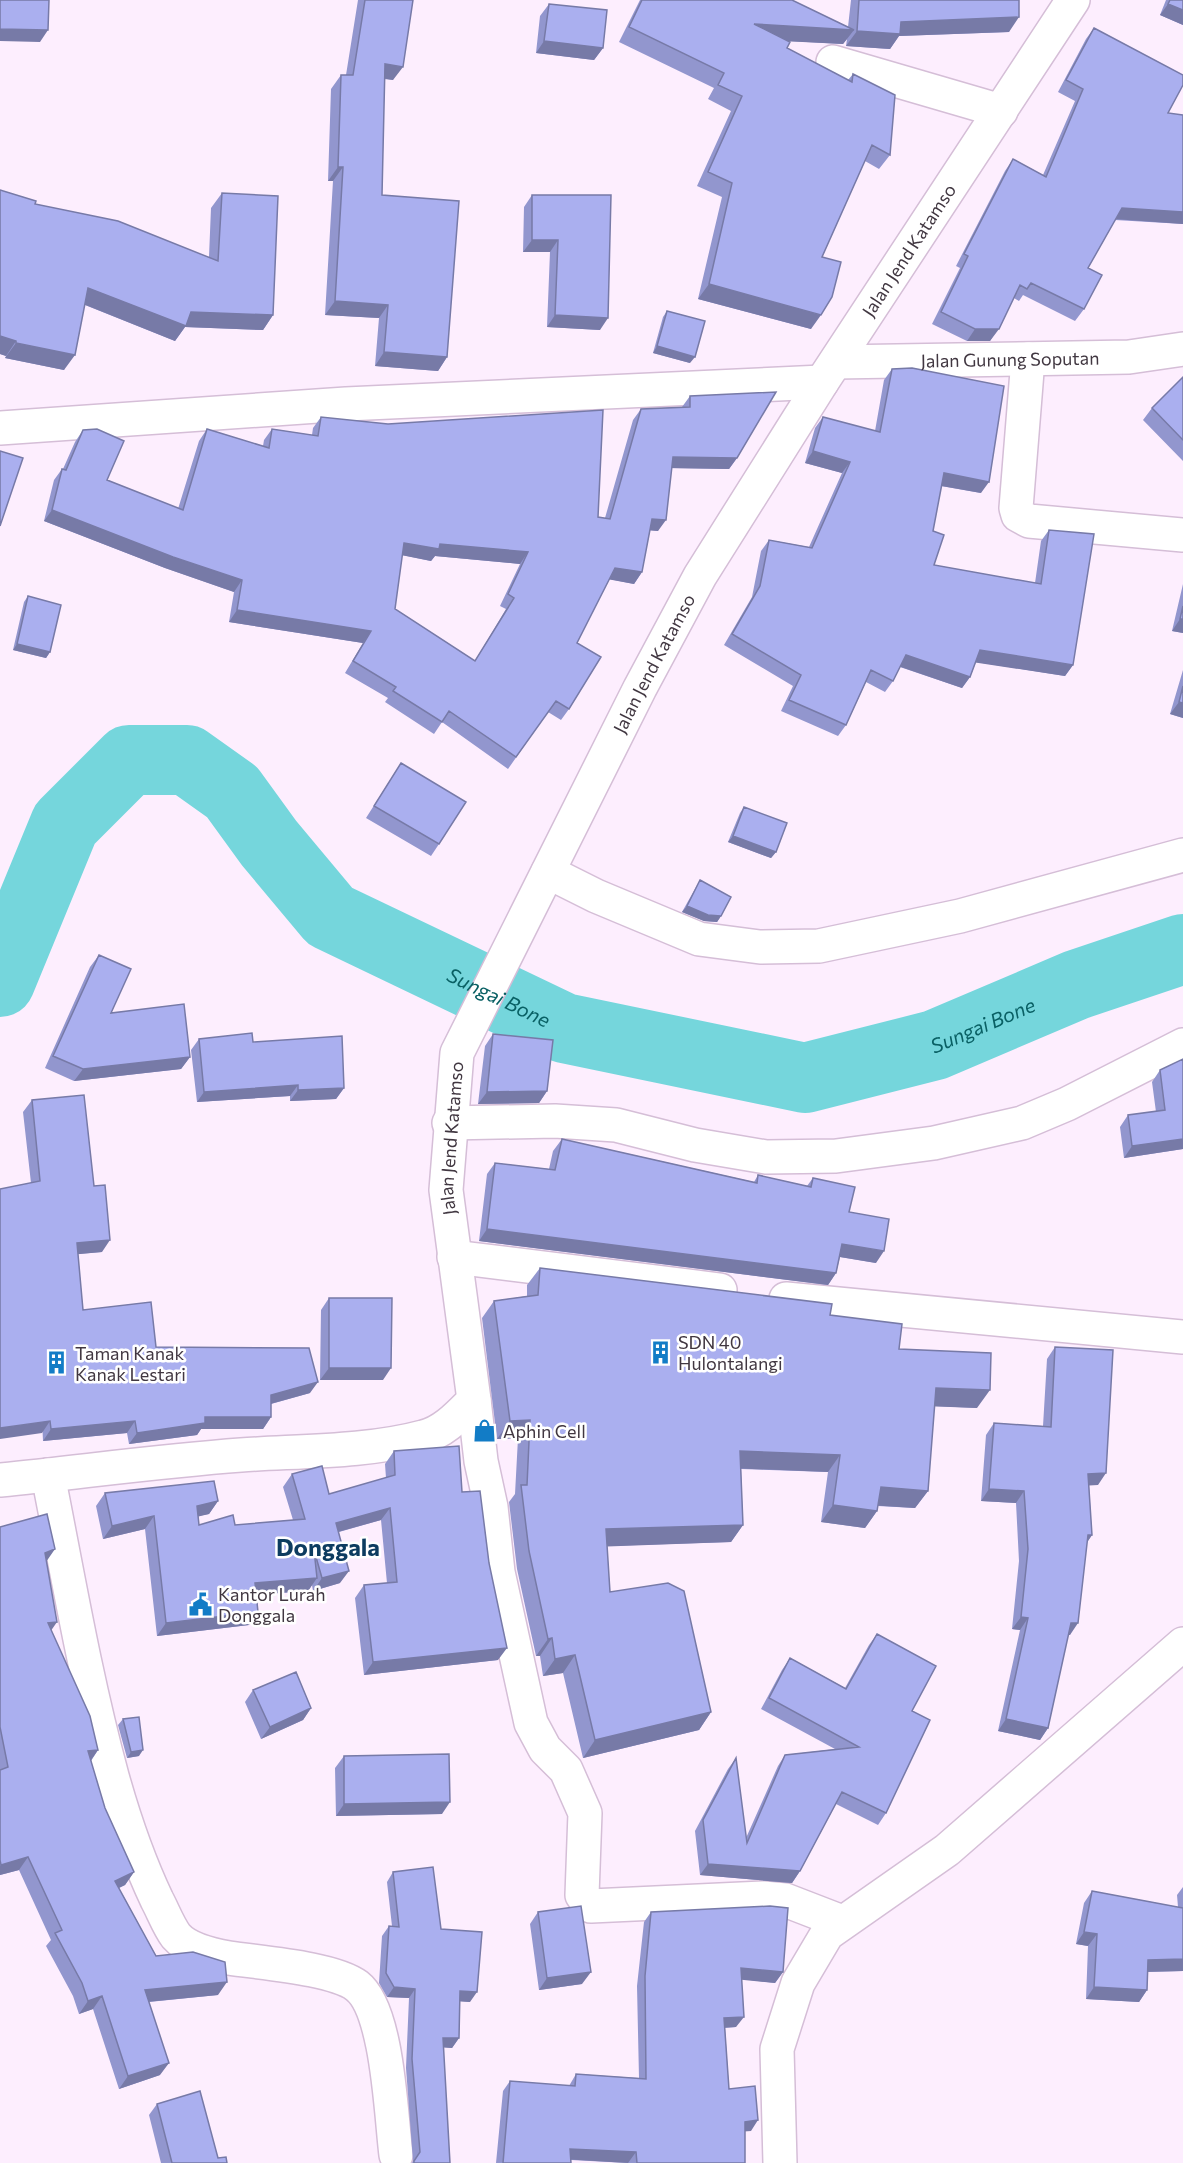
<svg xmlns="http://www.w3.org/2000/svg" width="1183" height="2163" font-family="Commissioner,sans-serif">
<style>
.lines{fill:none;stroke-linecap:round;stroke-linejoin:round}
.river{stroke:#75d6dc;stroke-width:70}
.street-casing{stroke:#d5bed7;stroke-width:36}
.secondary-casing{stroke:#d5bed7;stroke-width:36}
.street{stroke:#fff;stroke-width:33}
.secondary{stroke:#fff;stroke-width:33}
.wall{fill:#9296ce;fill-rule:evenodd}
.shaded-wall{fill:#777aa7}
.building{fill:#aaafef;stroke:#777aa7;stroke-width:1.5;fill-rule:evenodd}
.labels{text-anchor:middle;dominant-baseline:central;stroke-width:5;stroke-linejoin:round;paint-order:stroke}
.street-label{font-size:18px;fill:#413741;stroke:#fff}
.poi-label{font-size:18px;fill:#413741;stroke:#fff;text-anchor:start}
.water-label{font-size:20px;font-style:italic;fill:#096064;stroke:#fff}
.district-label{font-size:24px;font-weight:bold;fill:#0d3c60;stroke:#fff}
</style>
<rect width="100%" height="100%" fill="#fdeefe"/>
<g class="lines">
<path class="river" id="s1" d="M0,982L65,824L129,760H187L232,792L269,843L330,916L564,1028L805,1078L935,1045L1076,985L1183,949"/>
<defs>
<g id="street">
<path d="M833,62L1001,111"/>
<path d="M1028,359L1016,508L1018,515L1029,521L1183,535"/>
<path id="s2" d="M836,362L1129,357L1183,349"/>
<path d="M0,428L346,404L822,382"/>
<path d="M548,872L596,896L699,939L760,947L819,946L960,916L1183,855"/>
<path d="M449,1123L555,1121L616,1125L695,1145L766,1157L836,1156L934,1143L1022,1123L1067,1104L1183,1045"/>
<path d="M454,1257L720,1290"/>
<path d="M786,1299L1183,1337"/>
<path d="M474,1400L481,1461L491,1507L498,1572L531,1723L545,1749L566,1770L585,1813L582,1895L591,1906L763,1898L785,1900L842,1922"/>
<path d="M48,1475C68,1576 85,1677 112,1776C124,1819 138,1860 157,1900C163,1911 168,1925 176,1936C188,1950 212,1955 229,1958C261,1963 333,1968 357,1986C388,2010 391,2116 396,2155"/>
<path d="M780,2163L777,2049L798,1983L827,1934L947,1850L1183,1644"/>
</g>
<g id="secondary">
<path id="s3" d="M0,1480C80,1472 160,1461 241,1455C298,1451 368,1452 423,1437C444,1432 459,1415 474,1400L446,1190L457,1053L640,688L700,576L822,382L1073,0"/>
</g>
</defs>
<use href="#street" class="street-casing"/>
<use href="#secondary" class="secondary-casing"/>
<use href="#street" class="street"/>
<use href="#secondary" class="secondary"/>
</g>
<path class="wall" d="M358,0H413L393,80L384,79L382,195L447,357L438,371L375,366L379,318L325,315L333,181H328L331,89L341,75H346Z
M640,0H792L848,27L851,0H1019L1009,32L899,36L890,49L846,46L847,39L843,44L788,41L787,48L848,80L853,74L890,155L879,169L865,161L822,257L811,329L698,299L722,197L697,186L731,111L708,99L714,88L619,42Z
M1166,0H1183V25L1160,15Z
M549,4L603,48L594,60L536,53L540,16Z
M1094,28L1168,113L1183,224L1115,220L1088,268L1084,309L1075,321L1023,295L1019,301L1014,298L990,341H967L932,324L960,268L956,266L1005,171L1013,159L1043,175L1075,101L1058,92L1086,39Z
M0,190L35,204L209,257L211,208L222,193L273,315L263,330L185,327L175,341L85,305L64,370L5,358L6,356L0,354Z
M532,195H611L600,330L547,327L550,252H523L524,207Z
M667,311L690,363L653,353L663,317Z
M892,369L981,493L941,486L933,531L934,565L1035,583L1041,541L1049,530L1073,665L1065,676L976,662L970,677L962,688L900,667L893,681L885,692L866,682L846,725L838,736L781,711L793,686L724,645L752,597L761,551L769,540L809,547L842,473L805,463L815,428L823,417L875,431L884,380Z
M1183,377V461L1143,420L1152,408Z
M690,396L737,458L729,469L672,468L658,531L650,530L642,572L634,584L609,579L577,643L569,709L561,720L548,712L508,769L442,722L434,734L385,702L388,698L345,673L363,643L229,622L234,592L165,568L44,521L54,480L62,469H63L75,442L83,430L107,480L178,509L199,441L207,429L263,446L264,440L272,429L312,435L313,428L321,417L598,517L605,518L633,420L641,409L682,407ZM402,555L431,561L435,556L520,564L500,606L506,609L475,661L395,609Z
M1183,584V633L1172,631Z
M28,596L50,652L46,658L13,650L24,602Z
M1183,670V718L1170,714Z
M401,763L439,844L431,856L366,818Z
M744,807L776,852L771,858L728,842L740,813Z
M700,880L721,916L717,922L704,921L682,912Z
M99,955L111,1013L190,1057L181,1069L74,1081L45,1068L90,967Z
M493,1034L547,1091L539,1103L478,1104L485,1046Z
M199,1039L253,1042L344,1088L336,1099L290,1101V1096L197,1102L191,1050Z
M1183,1059V1149L1124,1158L1120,1127L1128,1115L1156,1112L1152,1082L1160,1070Z
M32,1100L94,1186L102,1252L78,1254L83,1310L156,1347L310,1393L271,1404V1417L263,1429H201L197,1435L129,1444L127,1433L43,1441L31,1183L23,1112Z
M562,1139L754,1182L758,1175L807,1186L813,1178L849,1212L876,1263L840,1257L836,1273L828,1285L479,1241L487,1174L495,1163L549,1169L553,1151Z
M540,1268L830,1315L899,1349L977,1408L934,1406L928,1491L915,1508L878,1506L877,1511L865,1528L821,1522L828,1472L741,1469L743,1525L731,1542L607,1546L610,1592L711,1712L699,1730L583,1758L563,1673L543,1676L540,1656H536L517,1569L509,1502L515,1494L518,1438L497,1439L482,1318L494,1301L527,1296V1285Z
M329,1298L383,1380H320L321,1310Z
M1055,1347L1098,1485H1089L1092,1535L1087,1542L1070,1635H1068L1048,1728L1040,1740L998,1731L1020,1630L1012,1629L1019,1561L1016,1503L981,1501L986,1435L994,1423L1043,1426L1047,1359Z
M394,1451L462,1492L498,1660L364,1675L355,1598L364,1585L387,1583L381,1520L339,1532L340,1583L313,1591L312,1585L308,1591L256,1595L258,1612L249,1625L157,1636L145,1529L103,1539L96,1506L105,1493L218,1501L209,1514L198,1516L199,1525H235L293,1520L283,1487L292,1474L329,1494L386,1478L385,1464Z
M0,1527L46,1561L51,1630L98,1750L91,1761L105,1808L134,1872L125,1885L119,1888L156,1956L218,1995L149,2002L160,2075L119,2089L93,2009L79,2014L73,1996L46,1946L51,1940L19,1870L0,1875Z
M877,1634L912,1711L886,1813L878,1825L836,1804L800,1871L792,1883L700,1875L695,1831L728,1769L736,1758L746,1838L778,1766L785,1755L835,1749L761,1709L782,1670L790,1658L845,1688L869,1645Z
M253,1690L311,1708L303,1720L261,1739L245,1702Z
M123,1719L139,1756L127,1758L118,1725Z
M344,1756L442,1814L336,1816L335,1768Z
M393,1872L441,1929L470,2002L460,2001L459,2038L452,2048L443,2047L450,2163H412L413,2161L406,2068L409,1998L387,1997L379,1983L382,1936L389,1926H392L387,1882Z
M1183,1887V1971L1148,1972L1147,1990L1139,2002L1086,1999L1088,1946L1076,1944L1084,1903L1092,1891L1178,1907L1177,1895Z
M538,1912L582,1984L539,1990L530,1924Z
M651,1912L783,1972L775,1983L742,1979L736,2027L725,2028L729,2089L751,2131H745V2163H628L571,2160V2163H496L503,2091L510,2081L569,2086L576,2074L639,2078L637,1986L644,1922Z
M157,2104L218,2158L227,2163H161L149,2115Z"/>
<path class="shaded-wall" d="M1168,4L1183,10V25L1160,15Z
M1019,17L1009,32L899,36L890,49L846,46L857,31L901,22Z
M754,24L854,30L843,44L744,39Z
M0,29L48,30L40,42L0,41Z
M544,41L603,48L594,60L536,53Z
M385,64L403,67L393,80L375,77Z
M338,167H343L333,181H328Z
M1122,208L1183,212V224L1114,219Z
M532,240H558L550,252H523Z
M709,284L821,315L811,329L698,299Z
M88,288L191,312L273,315L263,330L185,327L175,341L78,302Z
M335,301L388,305L379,318L325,315Z
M555,315L608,318L600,330L547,327Z
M975,329H999L990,341H967Z
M0,336L16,341L6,356L0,354Z
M16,343L75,355L64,370L5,358Z
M657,346L695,357L690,363L653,353Z
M384,352L447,357L438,371L375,366Z
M813,451L850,462L842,473L805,463Z
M673,457L737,458L729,469L665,468Z
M944,473L989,482L981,493L936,485Z
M52,510L242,580L234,592L165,568L44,521Z
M652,519L666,520L658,531L644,530Z
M404,543L440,544L528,552L520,564L435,556L431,561L396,554Z
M615,568L642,572L634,584L607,579Z
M237,610L371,631L363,643L229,622Z
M1180,619H1183V633L1172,631Z
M17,644L50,652L46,658L13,650Z
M980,650L1073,665L1065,676L972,662Z
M906,655L970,677L962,688L898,666Z
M1179,702L1183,703V718L1170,714Z
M733,836L776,852L771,858L728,842Z
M687,906L721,916L717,922L704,921L682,912Z
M190,1057L181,1069L74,1081L83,1069Z
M298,1085L290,1096L197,1102L204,1092Z
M344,1088L336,1099L290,1101L298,1090Z
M547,1091L539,1103L478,1104L487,1092Z
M1183,1139V1149L1124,1158L1132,1146Z
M487,1229L836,1273L828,1285L479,1241Z
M110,1240L102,1252L69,1255L77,1243Z
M842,1244L884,1251L876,1263L834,1256Z
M329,1368H391L383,1380H320Z
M318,1382L310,1393L263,1406L271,1395Z
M936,1388L990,1390L977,1408L924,1406Z
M205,1417H271L263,1429H201L197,1435L129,1444L137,1433Z
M530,1420L518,1438L497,1439L510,1421Z
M50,1421L42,1433L0,1439V1428Z
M135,1421L127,1433L43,1441L51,1429Z
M740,1451L840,1455L828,1472L728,1468Z
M1106,1473L1098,1485L1080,1486L1088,1474Z
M881,1487L928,1491L915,1508L868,1505Z
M989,1489L1024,1491L1016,1503L981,1501Z
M218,1501L209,1514L188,1519L197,1506Z
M833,1505L877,1511L865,1528L821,1522Z
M390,1508L381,1520L327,1535L336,1523Z
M154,1516L145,1529L103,1539L112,1526Z
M743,1525L731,1542L593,1547L606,1529Z
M1088,1535H1092L1084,1547Z
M55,1549L46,1562L45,1553Z
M349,1571L340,1583L313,1591L322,1578Z
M317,1578L308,1591L246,1595L255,1583Z
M258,1612L249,1625L157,1636L166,1623Z
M1021,1617L1028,1618L1020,1630L1012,1629Z
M57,1622L48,1635V1623Z
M1071,1623H1078L1070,1635H1062Z
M552,1638L540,1656H536L548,1639Z
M507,1648L498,1660L364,1675L373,1662Z
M575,1655L563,1673L543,1676L555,1659Z
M311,1708L303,1720L261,1739L270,1727Z
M711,1712L699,1730L583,1758L595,1740Z
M1006,1719L1048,1728L1040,1740L998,1731Z
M98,1750L89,1763L88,1751Z
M143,1750L139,1756L127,1758L131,1752Z
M450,1802L442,1814L336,1816L344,1804Z
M28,1857L19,1870L0,1875V1866L1,1865Z
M708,1864L800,1871L792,1883L700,1875Z
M134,1872L125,1885L106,1894L115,1881Z
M1084,1932L1097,1934L1088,1946L1076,1944Z
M1183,1959V1971L1140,1972L1148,1960Z
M741,1968L783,1972L775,1983L734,1979Z
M591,1972L582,1984L539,1990L547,1978Z
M227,1982L218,1995L136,2003L145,1990Z
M394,1987L415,1989L409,1998L387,1997Z
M1094,1987L1147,1990L1139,2002L1086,1999Z
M460,1991L477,1992L470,2002L453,2001Z
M102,1996L93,2009L79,2014L88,2001Z
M744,2017L736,2027L716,2028L724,2018Z
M443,2038H459L452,2048L436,2047Z
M169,2063L160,2075L119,2089L128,2076Z
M758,2120L751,2131L737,2132L745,2122Z
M570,2149L636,2152L628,2163L562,2159Z"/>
<path class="building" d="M0,0H49L48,30L0,29Z
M365,0H413L403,67L385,64L382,195L459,201L447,357L384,352L388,305L335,301L343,167H338L341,75H353Z
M642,0H792L854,30L754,24L790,42L787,48L852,82L853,74L895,95L890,155L872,145L822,257L841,262L832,297L821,315L709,284L732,183L708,172L742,96L718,85L724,73L629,27Z
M859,0H1019V17L901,22L900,34L857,31Z
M1170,0H1183V10L1168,4Z
M549,4L607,10L603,48L544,41Z
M1094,28L1183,75V85L1168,113L1183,115V212L1122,208L1088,268L1102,275L1084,309L1031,283L1027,289L1020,285L999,329H975L941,312L968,256L964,254L1013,159L1046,177L1083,89L1066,80Z
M0,190L36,201L35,204L118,221L218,261L222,193L278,196L273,315L191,312L186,326L88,288L75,355L16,343V341L0,336Z
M532,195H611L608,318L555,315L558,240H532Z
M667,311L705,321L695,357L657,346Z
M912,368L1004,386L989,482L944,473L933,531L944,535L934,565L1041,584L1049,530L1094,534L1073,665L980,650L970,677L906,655L893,681L871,670L846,725L789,700L801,675L732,634L760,586L769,540L812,548L850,462L813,451L823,417L880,432L892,369Z
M1183,377V440L1152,408Z
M776,392L737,458L673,457L666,520L652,519L642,572L615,568L577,643L601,657L569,709L556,701L516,757L449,711L442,722L393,691L396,687L353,661L371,631L237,610L242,580L173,557L52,510L62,469L66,470L83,430L97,429L124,441L107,480L183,510L207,429L269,448L272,429L318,436L321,417L388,424L603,410L598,517L610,519L641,409L690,407V396ZM404,543L439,549L440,544L528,552L508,594L514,598L475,661L395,609Z
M0,451L23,458L0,526Z
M28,596L61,605L50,652L17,644Z
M1183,606V619H1180Z
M1183,686V703L1179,702Z
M401,763L466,802L439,844L374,806Z
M744,807L787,823L776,852L733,836Z
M700,880L731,897L721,916L708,915L687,906Z
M99,955L131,969L111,1013L184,1004L190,1057L83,1069L53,1056Z
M252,1033L253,1042L342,1036L344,1088L298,1090V1085L204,1092L199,1039Z
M493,1034L553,1040L547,1091L487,1092Z
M1183,1059V1139L1132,1146L1128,1115L1165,1110L1160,1070Z
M84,1095L94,1186L105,1185L110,1240L77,1243L83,1310L151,1302L156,1347L309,1348L318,1382L271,1395V1417H205V1423L137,1433L135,1421L51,1429L50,1421L0,1428V1189L40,1181L32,1100Z
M562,1139L757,1183L758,1175L811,1187L813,1178L855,1187L849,1212L889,1219L884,1251L842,1244L836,1273L487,1229L495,1163L555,1170Z
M540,1268L832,1304L830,1315L902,1324L899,1349L991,1353L990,1390L936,1388L928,1491L881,1487L877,1511L833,1505L840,1455L740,1451L743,1525L606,1529L610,1592L668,1583L684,1591L711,1712L595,1740L575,1655L555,1659L552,1638L548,1639L529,1551L521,1485H527L530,1420L510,1421L494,1301L538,1295Z
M329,1298H392L391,1368H329Z
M1055,1347L1113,1350L1106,1473L1088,1474L1092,1535H1088L1078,1623H1071L1048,1728L1006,1719L1028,1618L1021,1617L1028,1549L1024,1491L989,1489L994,1423L1051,1427Z
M459,1446L462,1492L480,1491L489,1563L507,1648L373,1662L364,1585L397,1582L390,1508L336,1523L349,1571L322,1578L314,1550L317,1578L255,1583L258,1612L166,1623L154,1516L112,1526L105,1493L214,1481L218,1501L197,1506L199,1525L233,1515L235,1525L305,1519L292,1474L322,1466L329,1494L395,1475L394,1451Z
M47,1514L55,1549L45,1553L57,1622L48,1623L90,1716L98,1750L88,1751L105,1808L134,1872L115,1881L156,1956L193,1952L225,1962L227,1982L145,1990L169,2063L128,2076L102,1996L88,2001L82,1983L55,1933L62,1930L28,1857L1,1865L0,1860V1770L8,1767L0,1727V1527Z
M877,1634L936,1666L912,1711L930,1720L886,1813L842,1792L800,1871L708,1864L703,1820L736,1758L747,1843L785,1755L859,1747L769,1698L790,1658L846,1689Z
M296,1672L311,1708L270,1727L253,1690Z
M139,1717L143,1750L131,1752L123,1719Z
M449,1754L450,1802L344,1804V1756Z
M433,1867L441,1929L482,1932L477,1992L460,1991L459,2038H443L450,2163H414V2161L420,2152L412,2059L415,1989L394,1987L386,1973L389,1926L399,1927L393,1872Z
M1092,1891L1183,1908V1959L1148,1960L1147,1990L1094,1987L1097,1934L1084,1932Z
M581,1906L591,1972L547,1978L538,1912Z
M770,1906L788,1908L783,1972L741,1968L744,2017L724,2018L729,2089L755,2086L758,2120L745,2122V2163H637L636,2152L570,2149L571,2163H503L510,2081L575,2086L576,2074L646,2079L645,1976L651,1912Z
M200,2091L218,2158L226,2157L227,2163H172L157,2104Z"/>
<defs>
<symbol id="building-bare" viewBox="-9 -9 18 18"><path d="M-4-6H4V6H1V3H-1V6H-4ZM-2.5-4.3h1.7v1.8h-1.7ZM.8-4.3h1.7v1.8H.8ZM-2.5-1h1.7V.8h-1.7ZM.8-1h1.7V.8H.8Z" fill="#127cc6" stroke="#fff" stroke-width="2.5" paint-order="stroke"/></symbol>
<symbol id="shop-bare" viewBox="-9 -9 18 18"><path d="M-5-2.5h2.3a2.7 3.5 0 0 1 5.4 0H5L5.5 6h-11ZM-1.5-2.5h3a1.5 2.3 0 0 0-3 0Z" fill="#127cc6" stroke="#fff" stroke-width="2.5" paint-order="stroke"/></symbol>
<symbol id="civic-bare" viewBox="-9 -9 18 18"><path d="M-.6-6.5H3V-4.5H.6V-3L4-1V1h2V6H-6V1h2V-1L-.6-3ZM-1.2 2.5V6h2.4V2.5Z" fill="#127cc6" stroke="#fff" stroke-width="2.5" paint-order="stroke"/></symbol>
</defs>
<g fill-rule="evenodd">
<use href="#building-bare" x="644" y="1336" width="33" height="33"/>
<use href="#building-bare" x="40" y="1346" width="33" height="33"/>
<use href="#shop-bare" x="468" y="1414" width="33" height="33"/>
<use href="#civic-bare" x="184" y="1588" width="33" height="33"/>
</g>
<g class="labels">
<g class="street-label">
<text stroke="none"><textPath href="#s3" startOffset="1761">Jalan Jend Katamso</textPath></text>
<text stroke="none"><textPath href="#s2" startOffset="174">Jalan Gunung Soputan</textPath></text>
<text stroke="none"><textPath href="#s3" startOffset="1275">Jalan Jend Katamso</textPath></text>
<text stroke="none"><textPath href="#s3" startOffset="753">Jalan Jend Katamso</textPath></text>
</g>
<g class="poi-label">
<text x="678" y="1342">SDN 40<tspan x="678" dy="21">Hulontalangi</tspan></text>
<text x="75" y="1353">Taman Kanak<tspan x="75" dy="21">Kanak Lestari</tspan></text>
<text x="503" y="1431">Aphin Cell</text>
<text x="218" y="1594">Kantor Lurah<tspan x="218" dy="21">Donggala</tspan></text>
</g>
<g class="water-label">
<text stroke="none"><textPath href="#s1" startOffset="720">Sungai Bone</textPath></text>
<text stroke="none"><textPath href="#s1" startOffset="1224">Sungai Bone</textPath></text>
</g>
<g class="district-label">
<text x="328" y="1546">Donggala</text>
</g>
</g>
</svg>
